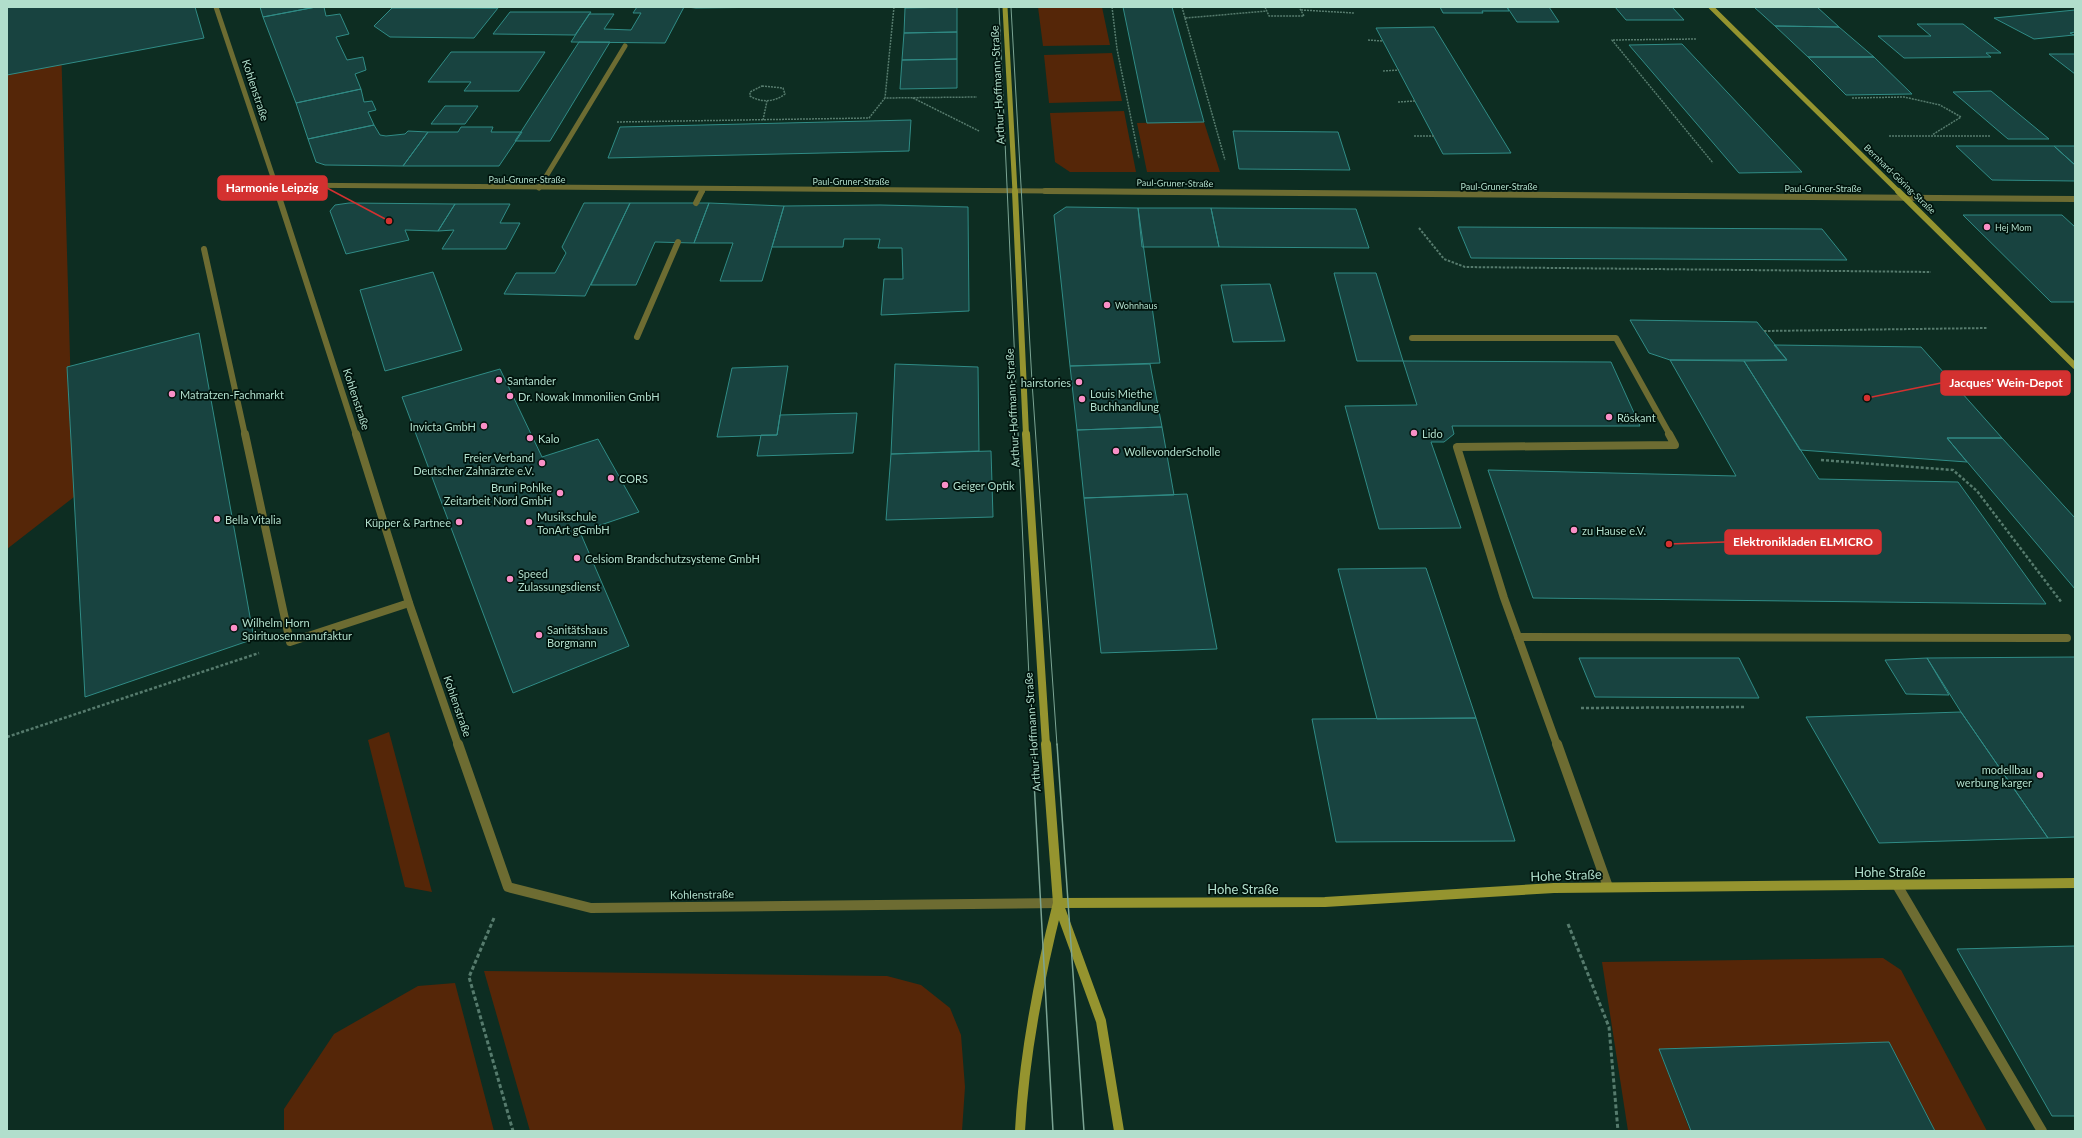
<svg xmlns="http://www.w3.org/2000/svg" width="2082" height="1138" font-family="Lato,sans-serif">
<style>
.green{fill:#552608}
.building{fill:#184340;stroke:#308c86}
.lines{fill:none;stroke-linecap:round;stroke-linejoin:round}
.path-far3{stroke:#567b6d;stroke-width:1.5;stroke-dasharray:2 1;stroke-linecap:butt}
.path-far2{stroke:#567b6d;stroke-width:2;stroke-dasharray:2.5 1.5;stroke-linecap:butt}
.path-far1{stroke:#567b6d;stroke-width:2.5;stroke-dasharray:3 2;stroke-linecap:butt}
.path{stroke:#567b6d;stroke-width:3;stroke-dasharray:4 2.5;stroke-linecap:butt}
.lane-far3{stroke:#6d6c32;stroke-width:5}
.lane-far2{stroke:#6d6c32;stroke-width:6}
.lane-far1{stroke:#6d6c32;stroke-width:8}
.lane{stroke:#6d6c32;stroke-width:10}
.street-far3{stroke:#6d6c32;stroke-width:5}
.street-far2{stroke:#6d6c32;stroke-width:6}
.street-far1{stroke:#6d6c32;stroke-width:8}
.street{stroke:#6d6c32;stroke-width:10}
.secondary-far3{stroke:#95942f;stroke-width:5}
.secondary-far2{stroke:#95942f;stroke-width:6}
.secondary-far1{stroke:#95942f;stroke-width:8}
.secondary{stroke:#95942f;stroke-width:10}
.tram-far1{stroke:#7ba494;stroke-width:1}
.tram{stroke:#7ba494;stroke-width:1.5}
.poi-dot{fill:#fa8fc7;stroke:#01140d;stroke-width:1.5}
.labels{text-anchor:middle;dominant-baseline:central;stroke-width:3.5;stroke-linejoin:round;paint-order:stroke}
.far-street-label{font-size:9px;fill:#b1decc;stroke:#01140d}
.far-poi-label{font-size:9px;fill:#b1decc;stroke:#01140d;text-anchor:start}
.street-label{font-size:11px;fill:#b1decc;stroke:#01140d}
.poi-label{font-size:11px;fill:#b1decc;stroke:#01140d;text-anchor:start}
.near-street-label{font-size:13px;fill:#b1decc;stroke:#01140d}
.leader{fill:none;stroke:#d43130;stroke-width:1.5}
.callout-dot{fill:#d43130;stroke:#01140d;stroke-width:1.5}
.callout{fill:#d43130;stroke:#d43130;stroke-width:1.5}
.callout-label{font-size:12px;text-anchor:middle;font-weight:bold;fill:#fff}
</style>
<rect width="100%" height="100%" fill="#0d2d22"/>
<path class="green" d="M7,7L60,8L74,497L7,549Z
M1038,7H1102L1110,45L1043,46Z
M1112,53L1122,101L1049,103L1044,55Z
M1124,111L1136,172H1070L1055,162L1050,113Z
M1204,122L1220,172H1147L1137,123Z
M389,732L432,892L405,887L368,740Z
M1883,958L1901,970L1987,1131H1935L1889,1042L1659,1049L1690,1131H1628L1602,962Z
M484,971L887,976L921,985L950,1008L961,1035L965,1087L962,1131H530Z
M455,983L494,1131H284V1109L334,1034L418,986Z"/>
<path class="building" d="M7,7H195L204,38L7,75Z
M260,7H316L263,17Z
M316,7H324L326,16L340,14L349,34L336,37L347,60L363,57L366,70L355,74L361,89L296,103L263,17Z
M397,7H499L498,8Z
M637,7H684L665,43L571,42L589,14H614L604,29L631,30L641,13H633Z
M686,7H784L696,8Z
M957,7V32L904,33L905,8Z
M1123,7H1172L1204,122L1147,123Z
M1440,7H1507L1509,11H1482L1483,13H1443Z
M1507,7H1549L1559,22H1517Z
M1615,7H1672L1684,20H1626Z
M1754,7H1817L1839,27L1775,26Z
M392,8H498L474,38L390,37L374,26Z
M2075,10V32L2070,33L2074,35L2034,39L1994,18Z
M510,12H591L575,35L493,34Z
M1917,24H1963L2001,53H1986L1991,57L1904,58L1878,36H1931Z
M1775,26L1839,27L1874,57H1808Z
M1434,27L1511,153L1443,154L1376,28Z
M957,32V59L902,60L904,33Z
M579,42H610L550,141H515Z
M1682,44L1802,172L1739,173L1629,45Z
M451,52H545L519,91H464L471,82H428Z
M2049,54H2075V74Z
M1808,57H1874L1912,94L1846,95Z
M957,59V88L900,89L902,60Z
M361,89L364,102L372,101L376,110L368,112L374,125L308,139L296,103Z
M1991,91L2049,139H2008L1953,92Z
M445,106H478L465,124H431Z
M911,120L909,151L608,158L620,127Z
M374,125L380,135L386,136L405,134L408,131L428,132L403,166L325,165L316,162L308,139Z
M461,127H493L491,132H522L499,166H403L428,132H458Z
M1233,131L1338,132L1350,170L1239,169Z
M1956,146H2054L2075,165V181L1992,180Z
M2054,146H2075V165Z
M349,203L455,204L438,231L405,230L409,240L346,254L330,211L335,205Z
M584,203H630L585,296L504,294L516,273H555L566,253L562,247Z
M630,203H709L694,243L655,242L636,285H591Z
M709,203L784,206L762,281H720L733,243H694Z
M455,204H510L500,223H520L506,249H442L454,230L438,231Z
M880,205L968,207L969,311L881,315L884,279H903L902,248H878L880,239H844L843,247H772L784,206Z
M1066,207L1138,208L1160,363L1070,366L1054,215Z
M1138,208H1211L1219,247H1142Z
M1211,208L1356,209L1369,248L1219,247Z
M1963,215H2062L2075,227V302H2051Z
M1458,227L1822,229L1847,260L1471,258Z
M433,272L462,350L385,371L360,290Z
M1334,273H1376L1403,361H1357Z
M1270,284L1285,341L1233,342L1221,285Z
M1630,320L1757,322L1787,360H1670L1649,353Z
M199,333L254,639L85,697L67,367Z
M1774,345L1921,347L2002,438H1947L1967,462L1800,450L1744,361L1787,360Z
M1670,360L1744,361L1819,479L1958,482L2046,604L1533,598L1488,470L1736,476Z
M1403,361L1611,362L1640,426H1452L1454,434L1444,442H1431L1461,528L1379,529L1345,406L1417,405Z
M895,364L978,367L979,451L891,454Z
M1150,364L1162,427L1077,430L1070,366Z
M788,366L777,435L717,437L732,368Z
M500,369L542,457L598,439L639,512L580,532L629,646L513,693L402,397Z
M857,413L853,453L757,456L761,435H777L780,415Z
M1162,427L1174,495L1084,498L1077,430Z
M1947,438H2002L2075,518V589Z
M991,451L993,517L886,520L891,454Z
M1187,494L1217,649L1101,653L1084,498Z
M1426,568L1476,718L1377,719L1338,569Z
M2075,657V837L2048,838L1961,712L1927,658Z
M1579,658H1739L1759,698L1595,697Z
M1927,658L1949,695L1906,694L1885,660Z
M1961,712L2048,838L1879,843L1806,717Z
M1476,718L1515,841L1336,842L1312,719Z
M2075,946V1116H2052L1957,949Z
M1889,1042L1935,1131H1691L1659,1049Z"/>
<g class="lines">
<path class="path-far3" d="M894,7L885,98L977,97
M1112,7L1117,49L1139,158
M1182,7L1185,18L1267,11
M1265,7L1269,16H1304L1299,7
M1301,10L1354,13
M1185,18L1225,160
M1696,39L1612,40L1713,163
M1368,40L1382,41
M1383,71L1399,70
M762,86L783,88L785,94C775,102 761,103 750,96V92Z
M913,98L979,131
M1852,98L1904,97L1940,105L1961,117L1932,135
M1398,102L1415,101
M763,120L767,101
M617,122L869,118L885,98
M1414,136H1434
M1889,136H1990"/>
<path class="path-far2" d="M1419,228L1444,259L1465,267L1931,272
M1764,331L1988,328"/>
<path class="path-far1" d="M1821,460L1953,470L1977,491L2062,603
M1581,708L1746,707
M7,737L259,653"/>
<path class="path" d="M494,918L469,977L513,1131
M1568,924L1609,1027L1618,1131"/>
<path class="lane-far3" d="M539,188L625,46
M702,192L703,189"/>
<path class="lane-far2" d="M696,203L702,191
M204,249L245,435
M637,337L678,242
M1412,338H1616L1670,435"/>
<path class="lane-far1" d="M245,434L290,642L409,603
M1518,637L2067,638
M1557,745L1504,598L1457,447L1675,445L1669,434"/>
<path class="lane" d="M1557,744L1608,887
M1897,885L2042,1131"/>
<path class="street-far3" d="M216,7L278,192
M275,185L1173,192"/>
<path class="street-far2" d="M277,191L356,435
M1045,191L2075,199"/>
<path class="street-far1" d="M356,434L409,603L458,745"/>
<path class="street" d="M458,744L508,887L591,908L1058,903"/>
<path class="secondary-far3" d="M1005,7L1015,192
M1711,7L1899,192"/>
<path class="secondary-far2" d="M1015,191L1026,435
M1898,191L2075,366"/>
<path class="secondary-far1" d="M1026,434L1046,745"/>
<path class="secondary" d="M1046,744L1058,903L1101,1021L1119,1131
M1058,903L1325,902L1554,888L2075,883
M1020,1131C1024,1053 1039,978 1058,903"/>
<path class="tram-far1" d="M999,7L1032,745
M1011,7L1032,382L1057,745"/>
<path class="tram" d="M1032,744L1053,1131
M1057,744L1084,1131"/>
</g>
<g class="poi-dot">
<circle cx="1987" cy="227" r="4"/>
<circle cx="1107" cy="305" r="4"/>
<circle cx="499" cy="380" r="4"/>
<circle cx="1079" cy="382" r="4"/>
<circle cx="172" cy="394" r="4"/>
<circle cx="510" cy="396" r="4"/>
<circle cx="1082" cy="399" r="4"/>
<circle cx="1609" cy="417" r="4"/>
<circle cx="484" cy="426" r="4"/>
<circle cx="1414" cy="433" r="4"/>
<circle cx="530" cy="438" r="4"/>
<circle cx="1116" cy="451" r="4"/>
<circle cx="542" cy="463" r="4"/>
<circle cx="611" cy="478" r="4"/>
<circle cx="945" cy="485" r="4"/>
<circle cx="560" cy="493" r="4"/>
<circle cx="217" cy="519" r="4"/>
<circle cx="459" cy="522" r="4"/>
<circle cx="529" cy="522" r="4"/>
<circle cx="1574" cy="530" r="4"/>
<circle cx="577" cy="558" r="4"/>
<circle cx="510" cy="579" r="4"/>
<circle cx="234" cy="628" r="4"/>
<circle cx="539" cy="635" r="4"/>
<circle cx="2040" cy="775" r="4"/>
</g>
<g class="labels">
<g class="far-street-label">
<text x="527" y="179">Paul-Gruner-Straße</text>
<text transform="translate(1900 179) rotate(44)">Bernhard-Göring-Straße</text>
<text x="851" y="181">Paul-Gruner-Straße</text>
<text transform="translate(1175 183) rotate(1)">Paul-Gruner-Straße</text>
<text x="1499" y="186">Paul-Gruner-Straße</text>
<text x="1823" y="188">Paul-Gruner-Straße</text>
</g>
<g class="far-poi-label">
<text x="1995" y="227">Hej Mom</text>
<text x="1115" y="305">Wohnhaus</text>
</g>
<g class="street-label">
<text transform="translate(997 85) rotate(-93)">Arthur-Hoffmann-Straße</text>
<text transform="translate(256 90) rotate(72)">Kohlenstraße</text>
<text transform="translate(357 399) rotate(72)">Kohlenstraße</text>
<text transform="translate(1012 408) rotate(-93)">Arthur-Hoffmann-Straße</text>
<text transform="translate(458 706) rotate(71)">Kohlenstraße</text>
<text transform="translate(1032 732) rotate(-94)">Arthur-Hoffmann-Straße</text>
<text transform="translate(702 894) rotate(-1)">Kohlenstraße</text>
</g>
<g class="poi-label">
<text x="507" y="380">Santander</text>
<text x="1071" y="382" text-anchor="end">hairstories</text>
<text x="1090" y="393">Louis Miethe<tspan x="1090" dy="13">Buchhandlung</tspan></text>
<text x="180" y="394">Matratzen-Fachmarkt</text>
<text x="518" y="396">Dr. Nowak Immonilien GmbH</text>
<text x="1617" y="417">Röskant</text>
<text x="476" y="426" text-anchor="end">Invicta GmbH</text>
<text x="1422" y="433">Lido</text>
<text x="538" y="438">Kalo</text>
<text x="1124" y="451">WollevonderScholle</text>
<text x="534" y="457" text-anchor="end">Freier Verband<tspan x="534" dy="13">Deutscher Zahnärzte e.V.</tspan></text>
<text x="619" y="478">CORS</text>
<text x="953" y="485">Geiger Optik</text>
<text x="552" y="487" text-anchor="end">Bruni Pohlke<tspan x="552" dy="13">Zeitarbeit Nord GmbH</tspan></text>
<text x="537" y="516">Musikschule<tspan x="537" dy="13">TonArt gGmbH</tspan></text>
<text x="225" y="519">Bella Vitalia</text>
<text x="451" y="522" text-anchor="end">Küpper &amp; Partnee</text>
<text x="1582" y="530">zu Hause e.V.</text>
<text x="585" y="558">Celsiom Brandschutzsysteme GmbH</text>
<text x="518" y="573">Speed<tspan x="518" dy="13">Zulassungsdienst</tspan></text>
<text x="242" y="622">Wilhelm Horn<tspan x="242" dy="13">Spirituosenmanufaktur</tspan></text>
<text x="547" y="629">Sanitätshaus<tspan x="547" dy="13">Borgmann</tspan></text>
<text x="2032" y="769" text-anchor="end">modellbau<tspan x="2032" dy="13">werbung karger</tspan></text>
</g>
<g class="near-street-label">
<text x="1890" y="872">Hohe Straße</text>
<text transform="translate(1566 875) rotate(-2)">Hohe Straße</text>
<text x="1243" y="889">Hohe Straße</text>
</g>
</g>
<path class="leader" d="M389 221L327 188M1867 398L1941 383M1669 544L1725 542"/>
<g class="callout-dot">
<circle cx="389" cy="221" r="4"/>
<circle cx="1867" cy="398" r="4"/>
<circle cx="1669" cy="544" r="4"/>
</g>
<g class="callout">
<rect x="218" y="176" width="109" height="24" rx="4"/>
<rect x="1941" y="371" width="129" height="24" rx="4"/>
<rect x="1725" y="530" width="156" height="24" rx="4"/>
</g>
<g class="callout-label">
<text x="272" y="192">Harmonie Leipzig</text>
<text x="2006" y="387">Jacques' Wein-Depot</text>
<text x="1803" y="546">Elektronikladen ELMICRO</text>
</g>
<rect width="2082" height="1138" fill="none" stroke="#b1decc" stroke-width="16"/>
</svg>
